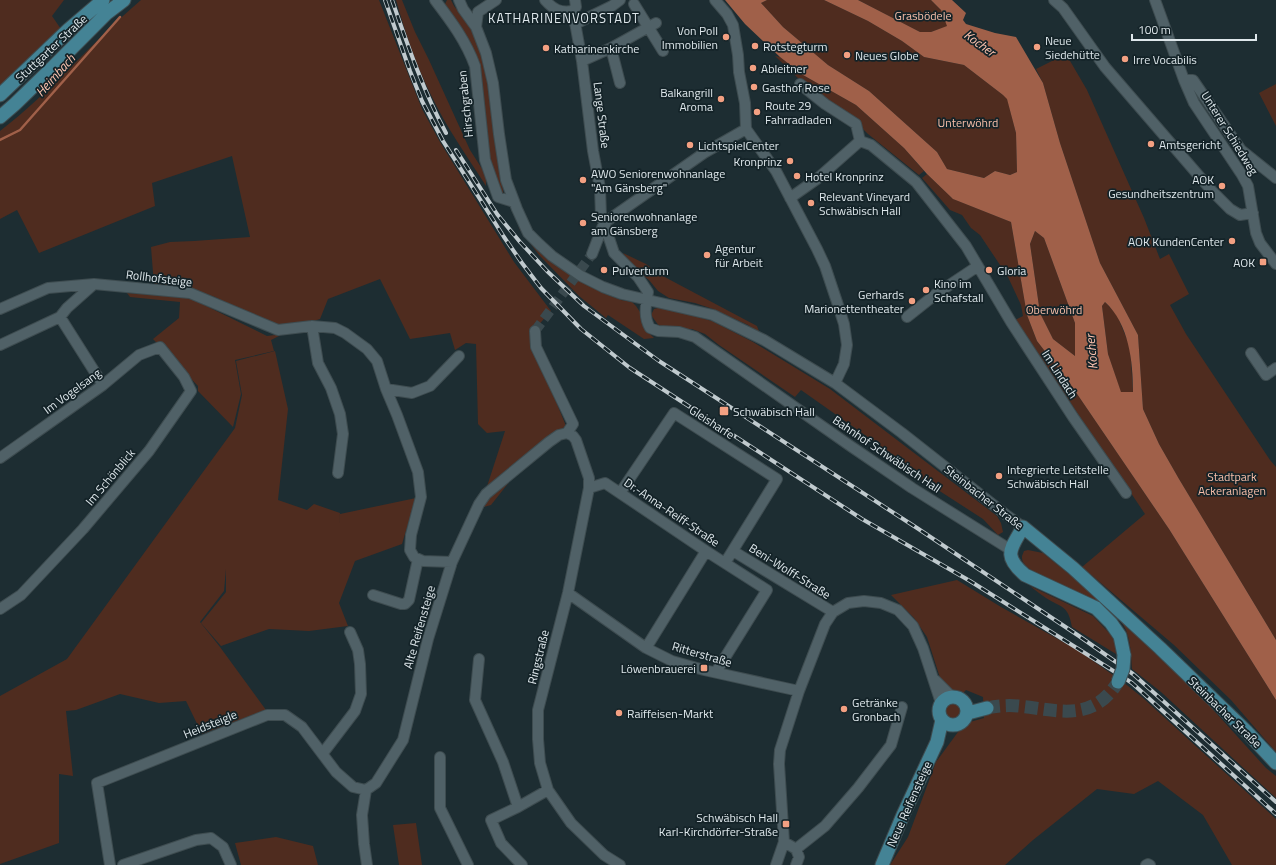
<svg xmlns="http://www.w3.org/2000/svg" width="1276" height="865" font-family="'Titillium Web',sans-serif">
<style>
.green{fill:#4f2c1f}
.water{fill:#a06049;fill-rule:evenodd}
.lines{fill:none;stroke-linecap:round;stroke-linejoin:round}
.stream{stroke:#a06049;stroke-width:2.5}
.minor-tunnel{stroke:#3a494e;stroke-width:10;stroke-dasharray:10 5;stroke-linecap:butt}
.major-tunnel{stroke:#3a494e;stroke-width:13;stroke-dasharray:13 6;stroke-linecap:butt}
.minor-casing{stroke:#3e4c50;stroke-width:12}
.major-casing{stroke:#3e4c50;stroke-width:15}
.minor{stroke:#506167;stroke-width:10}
.major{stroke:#448395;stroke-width:13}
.rail-casing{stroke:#c0cace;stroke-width:4}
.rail{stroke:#142328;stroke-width:2.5;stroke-dasharray:8;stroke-linecap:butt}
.major-bridge-casing{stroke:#3e4c50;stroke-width:15;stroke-linecap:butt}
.major-bridge{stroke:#448395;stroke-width:13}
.poi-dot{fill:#f3a082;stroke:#142328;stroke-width:1.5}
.labels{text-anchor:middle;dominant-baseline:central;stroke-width:3.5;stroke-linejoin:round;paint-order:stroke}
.park-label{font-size:12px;fill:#f7bea9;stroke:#142328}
.poi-label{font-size:12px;fill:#dee7eb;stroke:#142328;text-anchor:start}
.street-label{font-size:12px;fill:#dee7eb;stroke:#142328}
.neighbourhood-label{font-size:13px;letter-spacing:1px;fill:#dee7eb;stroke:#142328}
.water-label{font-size:13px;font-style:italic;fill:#fec4b0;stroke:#142328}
</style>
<rect width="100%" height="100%" fill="#1d2d32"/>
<path class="green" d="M0,0H64L52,16L63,32L0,90Z
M141,0H379L422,109L440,142L514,262L551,311L534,330L535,350L566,426L530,451L514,476L491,505L480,508L505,431L487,433L478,424L476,344L466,343L455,350L450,333L410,339L380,279L328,299L320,319L304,324L283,326L270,325L215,297L194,290L175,286L154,285L151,247L170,242L194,241L250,237L232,156L152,183L155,206L39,253L17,210L0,219V131C51,92 92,42 141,0Z
M396,0H402L415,32L429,60L470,150L486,175V186C467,156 446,127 431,95C416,65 405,32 396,0Z
M447,0H451L454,6L475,33L484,58L504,197L499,196L484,138L480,76L444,6Z
M767,0H824L868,21L902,41L924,57L964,65L1007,98L1016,133L1017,172L1010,175L995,171L984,178L947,169L937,152L869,91L828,65L783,27L761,3Z
M858,0H931L941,10L948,26L931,32H920Z
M1066,54L1087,90L1144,218L1160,259L1169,254L1189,294L1170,305L1186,334L1270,460L1276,467V640L1179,479L1159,444L1143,409L1138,335L1100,263L1060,143L1043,83L1036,69Z
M775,56L780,57L803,75L856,105L904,148L924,171L919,175L868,134L853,119L800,80Z
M1276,84V126L1259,93Z
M927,174L952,198L956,200L1011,222L1027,315L1037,341L1071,385L1169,529L1276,700V752L1231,700L1174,645L1082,567L1145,514L1015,320L1023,316L1021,305L1008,277L980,235L971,228L962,215L950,210L922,178Z
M518,227L567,272L603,293L621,300L632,302L636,306L640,312L641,320L647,331L654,338L644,339L608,315L606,318L579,296L539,255Z
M1035,231L1044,238L1075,323V356L1053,339L1040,313L1030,244Z
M623,253L646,264L659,274L757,326L760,334L748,325L713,309L695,303L669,298L658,291L649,280L633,268Z
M127,293L188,297L267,336L283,334L271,340L274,351L235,360L241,394L233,427L198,391V386L153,339L179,318L180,302L130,297Z
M1105,302L1117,315L1130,347L1133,392L1121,393L1108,354L1102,306Z
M661,307L712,321L753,342L830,389L997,516L1001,523L1003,532L998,535L983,519L921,479L923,476L801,390L795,397L719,345L705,334L692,329H668L659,326L651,315L654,309Z
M275,351L288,409L278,500L307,510L314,504L340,513L339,526L340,514L416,498L402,544L355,561L339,603L348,626L309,631L269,629L221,646L201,623L226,592V569L224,591L200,622L220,647L266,710L202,734L186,701L159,703L120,694L76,710L66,711L73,776L59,774V843L0,864V696L67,659L235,428L242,395L236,361Z
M1028,550L1043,553L1116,612L1141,639L1197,692L1266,768L1276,776V798L1161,692L1132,669C1131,656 1131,643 1126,630C1115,604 1067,589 1043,576C1036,573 1027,569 1023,562C1022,560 1022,558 1022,556L1024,551Z
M957,580L1001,607L1079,651L1123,682L1143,698L1276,819V865H1232L1203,815L1158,781L1134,794L1097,789L1033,840L1005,865H890L908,837L936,762L958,732L970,722L984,718L983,697L966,690L963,693L953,690L941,681L927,637L914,618L891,595Z
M1030,586L1093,616L1110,634L1115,642L1116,654L1072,627C1068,605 1062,608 1046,598C1040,594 1035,590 1030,586Z
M943 710a10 10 0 1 1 20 0a10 10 0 1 1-20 0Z
M416,823L422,865H399L393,825Z
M276,837L313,846L318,865H241L235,843Z"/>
<path class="water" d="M725,0H767L761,3L783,27L828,65L869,91L937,152L947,169L984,178L995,171L1010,175L1017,172L1016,133L1007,99L1003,95L964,65L924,57L902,41L868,21L824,0H858L920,32H931L947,26L941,10L931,0H952L966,13L963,20L966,24L995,33L1016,37L1043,83L1060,143L1100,263L1138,335L1143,409L1159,444L1179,479L1276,640V700L1169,529L1071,385L1037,341L1027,315L1011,222L953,199L927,174L904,148L856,105L803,75L780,57L745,24ZM1035,231L1044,238L1075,323V356L1053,339L1040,313L1030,244ZM1105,302C1129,324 1133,361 1133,392H1121L1108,354L1102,306Z"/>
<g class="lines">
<path class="stream" d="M0,140L20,130L120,17"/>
<path class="minor-tunnel" d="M535,331L592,254"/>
<path class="major-tunnel" d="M987,708C997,706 1007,705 1018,706C1058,710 1092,723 1118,682"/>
<defs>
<path id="minor" d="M435,0C451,21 466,41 475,66L485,160L498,197L514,202
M459,0L463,9L476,27L486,53L493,83L499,134L506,180L517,209L528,233L539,244L552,256L581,276L603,287L622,294L713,315L764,340L835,383L902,433L1005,514L1023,527
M545,0C553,9 560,13 572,11
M715,0L727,14L733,25L738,55L739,72L745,103L746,129L776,171L817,249L825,266L837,302L844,324L847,345L844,364L835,383
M1054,0L1063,8L1105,67L1212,191L1230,209L1240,215L1253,213
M1155,0L1184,80L1194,103L1242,175L1248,186L1256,233L1260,243L1276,264
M634,4L663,51
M572,11L574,17L582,61L593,151L600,188L601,216L604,223L614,253L638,277L648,292C646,304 643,316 650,328L658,331L679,332L695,337L849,445L912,488L1011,550
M572,11L576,7L575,0
M575,24L612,6L620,0
M476,27L478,12L496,0
M611,48L620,83
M582,61L611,48L656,23
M1184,80H1193L1241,150L1276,178
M800,84L825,104L856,124L860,141
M860,141L871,145L916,182L966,246L1011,322L1073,417L1126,493
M790,198L817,179L860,141
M604,223L704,153L746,129
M592,254L604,223
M0,309L48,288L94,284L190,293L278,330L312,326L335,328L345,333L367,349L377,361L386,389L397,415L418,472L421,497L411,535L410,550L414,557L423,561L452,562
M60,317L103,385
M907,317L936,294L978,266
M312,326L318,363L331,388L340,414L343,434L338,473
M535,331L536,347L573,424L567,433
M0,345L60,317L67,308L94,284
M1251,353L1266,375L1276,368
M386,389L412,393L430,386L459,356
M567,433L573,436L576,440L589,478V488L568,593L538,710V739L540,763L548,790L571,823L604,855L620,865
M0,458L103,385L139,355L160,347L184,377L191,391L149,451L83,529L21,595L0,609
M589,488L605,483L706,551L767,590L716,672
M620,493L674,413L777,479L725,563
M733,551L833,612
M568,593L646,648L672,661L704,670L799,691
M373,595L401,604H405L409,600L418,559
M646,648L706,551
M479,659L475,700L503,762L518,807
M935,680L951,696
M323,753L355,711L361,694L360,664L358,650L350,632
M440,757V808L468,865
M784,842L796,849L825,826L858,788L891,745L902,707
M110,865L97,783L267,715H285L302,727L336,772L353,787L366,790
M123,865L196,840L211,838L223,847L231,865
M367,865L364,844L362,815L366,790L376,783L403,740L428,639L452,562L479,504L486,494L549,442L559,435L567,433
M522,865L501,843L491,820L518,807L548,790
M776,865L784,842L779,764L780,750L799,691L825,624L833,612L848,603L864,601L881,603L898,610L913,626L923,648L941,703
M796,865L799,857L796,849
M1146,865L1148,864L1150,865"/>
<path id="major" d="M0,95L68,30L103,0
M0,117L15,104L49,71L107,13L124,0
M1124,655L1120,636L1111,623L1096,608L1025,575C1002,555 1011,549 1023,527L1073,568L1160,648L1247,732L1276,763
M939 711a14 14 0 1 1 28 0a14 14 0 1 1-28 0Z
M968,713L987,708
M882,865L903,815L937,742L942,720"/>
</defs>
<use href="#minor" class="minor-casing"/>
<use href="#major" class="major-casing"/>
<use href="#minor" class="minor"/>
<use href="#major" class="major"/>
<defs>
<path id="rail" d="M385,0L410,71L422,101L443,141L504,237L522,263L541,288L581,329L630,368L862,519L970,581L1123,677L1132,683L1276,814
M392,0C408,46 423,90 446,133
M456,150L497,214L520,242L547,271L584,306L659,361L917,528L1079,636L1133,674L1276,802"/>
</defs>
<use href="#rail" class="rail-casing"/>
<use href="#rail" class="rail"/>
<defs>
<path id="major-bridge" d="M1118,682L1123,669L1124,655"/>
</defs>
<use href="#major-bridge" class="major-bridge-casing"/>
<use href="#major-bridge" class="major-bridge"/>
</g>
<g class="poi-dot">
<circle cx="726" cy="37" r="4"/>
<circle cx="755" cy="46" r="4"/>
<circle cx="1037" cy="47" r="4"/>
<circle cx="546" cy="48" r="4"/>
<circle cx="847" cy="55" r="4"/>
<circle cx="1125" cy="59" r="4"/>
<circle cx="753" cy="68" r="4"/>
<circle cx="754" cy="87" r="4"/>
<circle cx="721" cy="99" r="4"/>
<circle cx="757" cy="112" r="4"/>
<circle cx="1151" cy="144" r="4"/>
<circle cx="690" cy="145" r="4"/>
<circle cx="790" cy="161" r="4"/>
<circle cx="797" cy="176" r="4"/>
<circle cx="583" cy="180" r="4"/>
<circle cx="1222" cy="186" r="4"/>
<circle cx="811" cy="203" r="4"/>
<circle cx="583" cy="223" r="4"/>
<circle cx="1232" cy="241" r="4"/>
<circle cx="707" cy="255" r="4"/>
<rect x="1259" y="258" width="8" height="8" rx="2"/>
<circle cx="604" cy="270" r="4"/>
<circle cx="989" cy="270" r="4"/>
<circle cx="926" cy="290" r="4"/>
<circle cx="912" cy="301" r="4"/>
<rect x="719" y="406" width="10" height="10" rx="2"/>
<circle cx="999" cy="476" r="4"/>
<rect x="700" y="664" width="8" height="8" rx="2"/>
<circle cx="844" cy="709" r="4"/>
<circle cx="619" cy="713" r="4"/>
<rect x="782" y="820" width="8" height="8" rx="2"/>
</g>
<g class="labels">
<g class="park-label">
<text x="923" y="15">Grasbödele</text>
<text x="968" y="122">Unterwöhrd</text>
<text x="1054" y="309">Oberwöhrd</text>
<text x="1232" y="476">Stadtpark<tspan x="1232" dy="14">Ackeranlagen</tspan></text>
</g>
<g class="poi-label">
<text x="718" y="30" text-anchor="end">Von Poll<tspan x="718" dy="14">Immobilien</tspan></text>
<text x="1045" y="40">Neue<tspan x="1045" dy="14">Siedehütte</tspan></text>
<text x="763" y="46">Rotstegturm</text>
<text x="554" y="48">Katharinenkirche</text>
<text x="855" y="55">Neues Globe</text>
<text x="1133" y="59">Irre Vocabilis</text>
<text x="761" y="68">Ableitner</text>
<text x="762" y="87">Gasthof Rose</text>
<text x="713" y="92" text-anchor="end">Balkangrill<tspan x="713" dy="14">Aroma</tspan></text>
<text x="765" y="105">Route 29<tspan x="765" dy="14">Fahrradladen</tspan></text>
<text x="1159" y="144">Amtsgericht</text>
<text x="698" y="145">LichtspielCenter</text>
<text x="782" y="161" text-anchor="end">Kronprinz</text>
<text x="591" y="173">AWO Seniorenwohnanlage<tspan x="591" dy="14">"Am Gänsberg"</tspan></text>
<text x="805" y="176">Hotel Kronprinz</text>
<text x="1214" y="179" text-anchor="end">AOK<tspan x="1214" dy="14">Gesundheitszentrum</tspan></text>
<text x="819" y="196">Relevant Vineyard<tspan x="819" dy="14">Schwäbisch Hall</tspan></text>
<text x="591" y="216">Seniorenwohnanlage<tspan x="591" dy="14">am Gänsberg</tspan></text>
<text x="1224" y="241" text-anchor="end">AOK KundenCenter</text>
<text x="715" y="248">Agentur<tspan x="715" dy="14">für Arbeit</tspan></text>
<text x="1255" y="262" text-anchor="end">AOK</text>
<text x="612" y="270">Pulverturm</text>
<text x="997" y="270">Gloria</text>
<text x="934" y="283">Kino im<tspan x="934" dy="14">Schafstall</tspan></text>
<text x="904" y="294" text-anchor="end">Gerhards<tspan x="904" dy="14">Marionettentheater</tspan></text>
<text x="733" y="411">Schwäbisch Hall</text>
<text x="1007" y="469">Integrierte Leitstelle<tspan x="1007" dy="14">Schwäbisch Hall</tspan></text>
<text x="696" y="668" text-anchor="end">Löwenbrauerei</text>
<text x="852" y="702">Getränke<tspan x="852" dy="14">Gronbach</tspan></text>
<text x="627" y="713">Raiffeisen-Markt</text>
<text x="778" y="817" text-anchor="end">Schwäbisch Hall<tspan x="778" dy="14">Karl-Kirchdörfer-Straße</tspan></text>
</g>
<g class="street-label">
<text transform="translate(51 48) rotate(-43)">Stuttgarter Straße</text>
<text transform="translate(465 104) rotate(-96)">Hirschgraben</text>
<text transform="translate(602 115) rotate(83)">Lange Straße</text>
<text transform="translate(1230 133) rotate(58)">Unterer Schiedweg</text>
<text transform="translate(159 278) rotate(7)">Rollhofsteige</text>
<text transform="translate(1060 374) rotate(57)">Im Lindach</text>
<text transform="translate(72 391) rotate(-36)">Im Vogelsang</text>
<text transform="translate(712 422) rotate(33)">Gleisharfe</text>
<text transform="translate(887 454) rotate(34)">Bahnhof Schwäbisch Hall</text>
<text transform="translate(110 477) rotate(-50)">Im Schönblick</text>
<text transform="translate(984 497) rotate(38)">Steinbacher Straße</text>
<text transform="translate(672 512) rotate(34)">Dr.-Anna-Reiff-Straße</text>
<text transform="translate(790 571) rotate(32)">Beni-Wolff-Straße</text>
<text transform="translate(419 627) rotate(-74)">Alte Reifensteige</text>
<text transform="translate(702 654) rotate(16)">Ritterstraße</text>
<text transform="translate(538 657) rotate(-76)">Ringstraße</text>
<text transform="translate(1225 712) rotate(44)">Steinbacher Straße</text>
<text transform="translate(210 724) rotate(-22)">Heidsteigle</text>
<text transform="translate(909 804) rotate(-66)">Neue Reifensteige</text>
</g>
<g class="neighbourhood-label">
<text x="564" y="18">KATHARINENVORSTADT</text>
</g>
<g class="water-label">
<text transform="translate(980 43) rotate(36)">Kocher</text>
<text transform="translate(55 75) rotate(-48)">Heimbach</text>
<text transform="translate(1091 352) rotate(-95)">Kocher</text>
</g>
</g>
<path d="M1132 34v6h124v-6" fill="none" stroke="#dee7eb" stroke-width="2"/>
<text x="1138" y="34" font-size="12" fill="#dee7eb" stroke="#142328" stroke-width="3" paint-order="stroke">100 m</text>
</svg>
